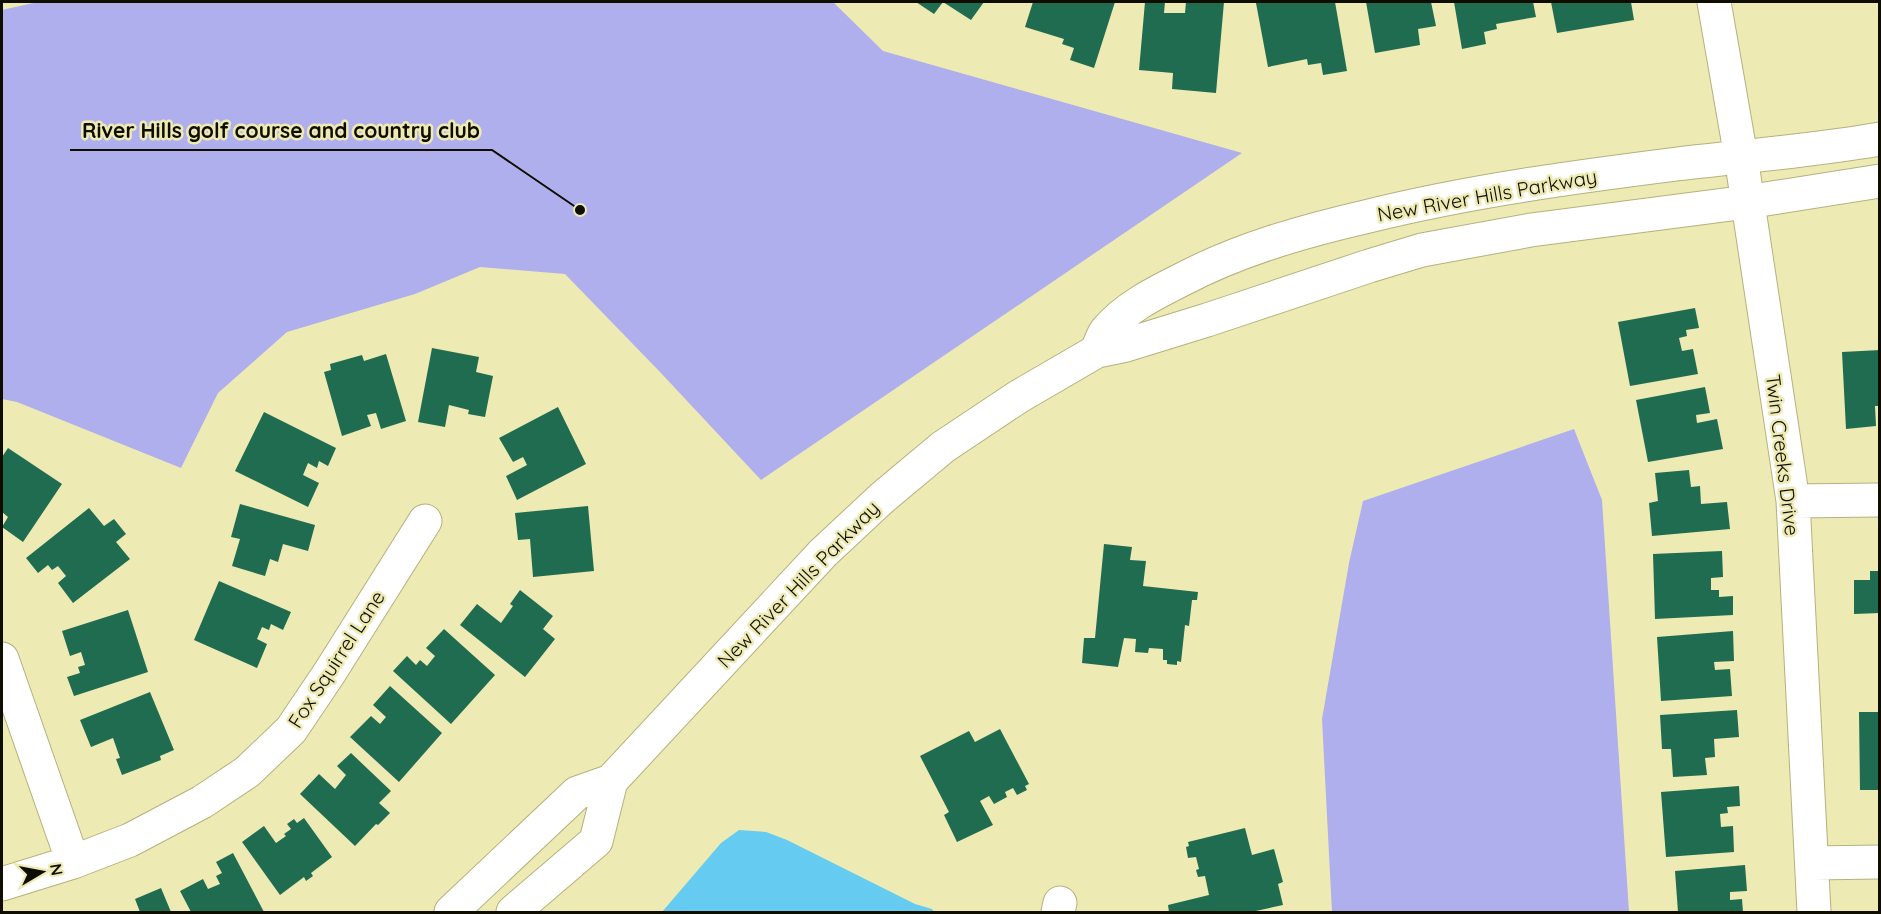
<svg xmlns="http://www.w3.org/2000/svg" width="1881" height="914" font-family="Quicksand,sans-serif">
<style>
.green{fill:#afafed}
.water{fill:#65cbf0}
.building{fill:#206c50}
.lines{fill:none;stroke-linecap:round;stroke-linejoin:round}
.minor-casing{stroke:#b5b17d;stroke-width:35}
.minor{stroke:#fff;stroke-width:33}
.labels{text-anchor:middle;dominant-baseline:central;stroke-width:5;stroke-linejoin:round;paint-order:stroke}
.street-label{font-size:20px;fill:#0e0d00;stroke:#eeeab4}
.leader{fill:none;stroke:#0e0d00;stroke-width:2}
.callout-dot{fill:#0e0d00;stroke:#eeeab4;stroke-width:2}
.callout-label{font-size:21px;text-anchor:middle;font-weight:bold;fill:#0e0d00;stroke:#eeeab4;stroke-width:5;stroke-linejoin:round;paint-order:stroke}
</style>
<rect width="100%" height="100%" fill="#eeeab4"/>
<path class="green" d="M38,2H833L883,51L1242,153L761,480L660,372L565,274L480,267L415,294L287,332L218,393L181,468L17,402L2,399V10Z
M1574,429L1602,500L1629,912H1332L1322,719L1349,563L1363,501Z"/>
<path class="water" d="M739,830L766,832L787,840L915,904L932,909L934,912H662L721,843Z"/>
<path class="building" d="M916,2H943L934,14Z
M943,2H984L971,20Z
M1033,2H1115L1094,68L1070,60L1074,48L1062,44L1064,39L1025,27Z
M1145,2H1165L1164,13H1185L1186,2H1224L1216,93L1172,89L1173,73L1139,70Z
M1263,2H1335L1347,71L1323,75L1321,63L1308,65L1307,59L1268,67L1256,3Z
M1366,2H1431L1436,26L1418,29L1420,45L1375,53Z
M1454,2H1533L1536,17L1496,24L1497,29L1484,32L1486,44L1462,49Z
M1551,2H1631L1634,20L1557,33Z
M1695,308L1699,328L1686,330L1687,336L1679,338L1682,351L1693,349L1698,374L1630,386L1618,322Z
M432,348L479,357L476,372L493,376L485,417L468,414L469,410L449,405L445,427L418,422Z
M1880,350V406H1875L1876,426L1846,429L1842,352Z
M386,354L406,421L381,429L376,413L367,415L371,426L342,436L324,372L331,370L330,364L362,355L364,361Z
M1705,387L1710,413L1696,415L1697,423L1717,419L1723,449L1648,462L1636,400Z
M558,407L586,464L517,500L506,476L527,465L523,457L513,462L499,438Z
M264,412L336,448L328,466L319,461L317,468L308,463L303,475L319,483L308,507L235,471Z
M8,448L62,484L23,542L2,527L8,517L2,512V457Z
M1689,470L1691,487L1700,486L1701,504L1727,502L1730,529L1652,536L1649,503L1658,501L1655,473Z
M240,504L315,525L308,551L283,544L278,562L270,559L265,576L232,566L240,539L231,537Z
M588,506L594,571L533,577L530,539L518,540L515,513Z
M89,508L104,526L114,519L126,534L116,542L130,559L73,603L58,583L66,576L58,566L52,570L48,565L38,573L26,558Z
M1104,544L1132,547L1130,560L1146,561L1143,586L1198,592L1197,600H1192L1189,626L1185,625L1181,662L1177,661V665L1167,664V660H1163V649L1149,648L1148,653L1135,652L1136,639L1124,638L1118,667L1082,663L1084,638H1095Z
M1722,551L1723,577L1711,578V590H1719V597L1733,596V615L1655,619L1653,554Z
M1870,571H1880V613L1854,614V580H1870Z
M219,581L291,612L283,630L271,624L269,630L262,627L257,639L267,644L257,668L194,640Z
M520,590L553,616L543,629L555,639L525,677L460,625L477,604L501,623L513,606L510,604Z
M128,610L148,672L74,696L67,677L80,673L78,667L85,665L81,652L70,656L62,631Z
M444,629L495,675L451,724L393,671L407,656L416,665L420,660L427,666L435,656L426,648Z
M1733,631L1734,661L1714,662L1715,670L1730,669L1732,696L1661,701L1657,637Z
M390,686L442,733L399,782L350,737L371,716L380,724L386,717L373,705Z
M150,692L174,750L160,756L161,760L122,775L116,759L120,758L113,738L91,747L80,720Z
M1737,710L1739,737L1714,739L1715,757L1705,758L1707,775L1673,777L1671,749H1662L1660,715Z
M1859,712H1880V790H1860Z
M1000,729L1029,784L1025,786L1027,790L1017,795L1013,788L1005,792L1007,797L994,804L989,796L980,801L993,825L957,842L944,815L949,812L920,756L969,731L975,742Z
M351,753L391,791L379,803L390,813L378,825L376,824L355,846L300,794L319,774L335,789L346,775L337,766Z
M1739,786L1740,806L1727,807L1728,813L1720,814L1721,827L1733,826L1734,852L1666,857L1661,792Z
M304,818L332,857L311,873L313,876L306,881L304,877L280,895L242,842L264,826L276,843L286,836L284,834L291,829L287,824L294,819L297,823Z
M1245,828L1252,855L1274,849L1283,882L1278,884L1283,905L1251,912H1169L1168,905L1209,895L1205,876L1198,877L1196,870L1199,869L1196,857L1188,858L1186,847L1189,846L1188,842Z
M233,853L264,912H191L180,891L203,879L208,889L220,884L216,876L222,873L216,862Z
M1745,865L1747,891L1730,892V900L1742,899L1743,912H1678L1675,871Z
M161,888L171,912H140L135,899Z"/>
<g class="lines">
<defs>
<path id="minor" d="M1714,2L1741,157L1793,501L1814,912
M1097,351C1100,344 1102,336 1106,331C1125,308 1155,293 1181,280C1240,249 1304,231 1369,216C1470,191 1574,177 1677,164C1745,156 1812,151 1880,139
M1793,501L1880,500
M2,659L73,862
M1812,863L1880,862
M2,884L73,862L130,840L202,802L247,772L291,730L330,672L425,521
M451,912L577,793L611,781L823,553L882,498L943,447L1018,397L1097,351L1126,345L1207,320L1369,266L1422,250L1531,230L1747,202L1880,181
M513,912L596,841L611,781
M1058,912L1060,903"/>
</defs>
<use href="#minor" class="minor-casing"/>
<use href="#minor" class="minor"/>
</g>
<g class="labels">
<g class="street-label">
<text transform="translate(1487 195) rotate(-10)">New River Hills Parkway</text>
<text transform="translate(1783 455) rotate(83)">Twin Creeks Drive</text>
<text transform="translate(798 584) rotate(-46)">New River Hills Parkway</text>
<text transform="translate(336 659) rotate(-57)">Fox Squirrel Lane</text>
</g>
</g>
<path class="leader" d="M580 210L492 150H70"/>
<circle class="callout-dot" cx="580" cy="210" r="6"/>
<g class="callout-label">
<text x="281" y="138">River Hills golf course and country club</text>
</g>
<rect width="1881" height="914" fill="none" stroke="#0e0d00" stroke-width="6"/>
<g transform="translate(42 872) rotate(80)" stroke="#eeeab4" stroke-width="4.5" paint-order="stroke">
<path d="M0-4.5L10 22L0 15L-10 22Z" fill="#0e0d00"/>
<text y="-9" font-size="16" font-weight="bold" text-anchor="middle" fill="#0e0d00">N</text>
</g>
</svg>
